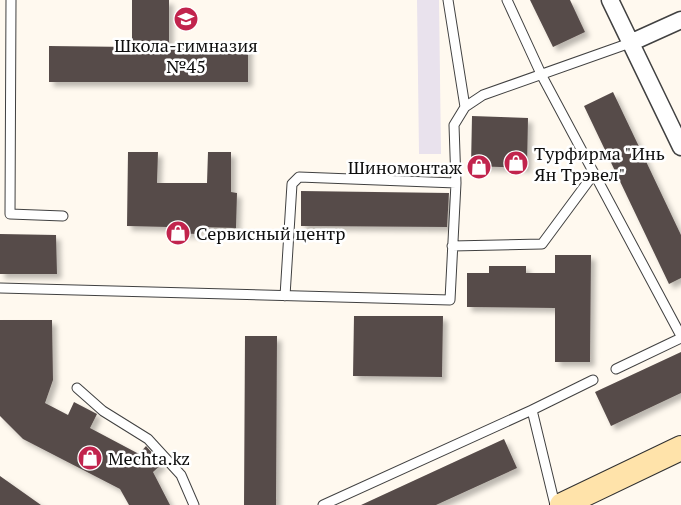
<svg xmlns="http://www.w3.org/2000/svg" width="681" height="505" font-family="'PT Serif',serif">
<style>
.industrial{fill:#e9e2ed}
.building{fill:#574c4a;filter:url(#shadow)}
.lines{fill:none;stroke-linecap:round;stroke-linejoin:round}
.lane-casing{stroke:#414141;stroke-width:11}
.street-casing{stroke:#414141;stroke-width:19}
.secondary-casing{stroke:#303030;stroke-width:26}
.lane{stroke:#fff;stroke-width:9}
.street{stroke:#fff;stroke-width:16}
.secondary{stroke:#ffe3aa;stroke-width:24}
.labels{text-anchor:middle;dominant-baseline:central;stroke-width:5;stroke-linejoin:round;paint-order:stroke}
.poi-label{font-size:18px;fill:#0e0e0e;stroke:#fff;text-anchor:start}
</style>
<defs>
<filter id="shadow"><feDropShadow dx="4.5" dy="4.5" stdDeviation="2.5" flood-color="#0004"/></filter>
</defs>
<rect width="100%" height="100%" fill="#fff9ef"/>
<path class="industrial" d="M417,0H439L441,154H419Z"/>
<path class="building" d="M132,0H169V46H248V82H49V46L132,47Z
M530,0H570L585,32L553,47Z
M613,92L681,235V278L669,284L584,106Z
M472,116L528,118L527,168L471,166Z
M128,152H158L157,183H207L208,152H231V192L237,193L236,228L198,227V234L168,233V227L127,226Z
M301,191L449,193L447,227L301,226Z
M0,234L56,235L57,274H0Z
M555,255H591L590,362H555V308L467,307V273H489V266H526V273H555Z
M354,316H443L442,377L353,376Z
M0,320H52L53,380L45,403L68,415L74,402L97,414L90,428L139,454L146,446L162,464L153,472L170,505H129L120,489L23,439L0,416Z
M245,336H277L276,505H244Z
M681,352V393L611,426L595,392Z
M504,439L517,468L436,505H361Z
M0,476L41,505H0Z"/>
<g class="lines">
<defs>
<path id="lane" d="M11,0L10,214L63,216
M448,0L465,107
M507,0L542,76L681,336
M452,246L542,244L593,175
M0,288L450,300L456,183L454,125L465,107L483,95L630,43
M285,296L292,184L299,177L456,183
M616,369L681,338
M77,388L103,411L148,439L181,475L194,505
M532,410L593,380
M323,505L532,410L555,505"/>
<path id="street" d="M610,0L681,147
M630,43L681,20"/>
<path id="secondary" d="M562,505L681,448"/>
</defs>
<use href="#lane" class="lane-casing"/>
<use href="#street" class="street-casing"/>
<use href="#secondary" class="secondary-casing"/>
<use href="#lane" class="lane"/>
<use href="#street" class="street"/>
<use href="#secondary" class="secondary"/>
</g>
<defs>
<symbol id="school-disc" viewBox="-11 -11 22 22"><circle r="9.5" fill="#c1244d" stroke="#fff"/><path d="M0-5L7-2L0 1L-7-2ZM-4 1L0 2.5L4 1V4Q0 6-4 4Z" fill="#fff"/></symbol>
<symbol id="shop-disc" viewBox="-11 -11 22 22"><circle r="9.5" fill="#c1244d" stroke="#fff"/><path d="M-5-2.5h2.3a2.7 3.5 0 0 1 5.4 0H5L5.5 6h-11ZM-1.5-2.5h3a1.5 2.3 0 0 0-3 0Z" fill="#fff"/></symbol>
</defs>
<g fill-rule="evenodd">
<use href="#school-disc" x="172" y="5" width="28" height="28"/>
<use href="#shop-disc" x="502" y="149" width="28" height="28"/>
<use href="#shop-disc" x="465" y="153" width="28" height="28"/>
<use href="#shop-disc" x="164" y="219" width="28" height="28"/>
<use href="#shop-disc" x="76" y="444" width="28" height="28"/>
</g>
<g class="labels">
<g class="poi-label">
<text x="186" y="45" text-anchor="middle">Школа-гимназия<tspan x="186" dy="21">№45</tspan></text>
<text x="534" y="153">Турфирма "Инь<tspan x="534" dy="21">Ян Трэвел"</tspan></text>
<text x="462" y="167" text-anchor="end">Шиномонтаж</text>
<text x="196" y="233">Сервисный центр</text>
<text x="108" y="458">Mechta.kz</text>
</g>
</g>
</svg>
